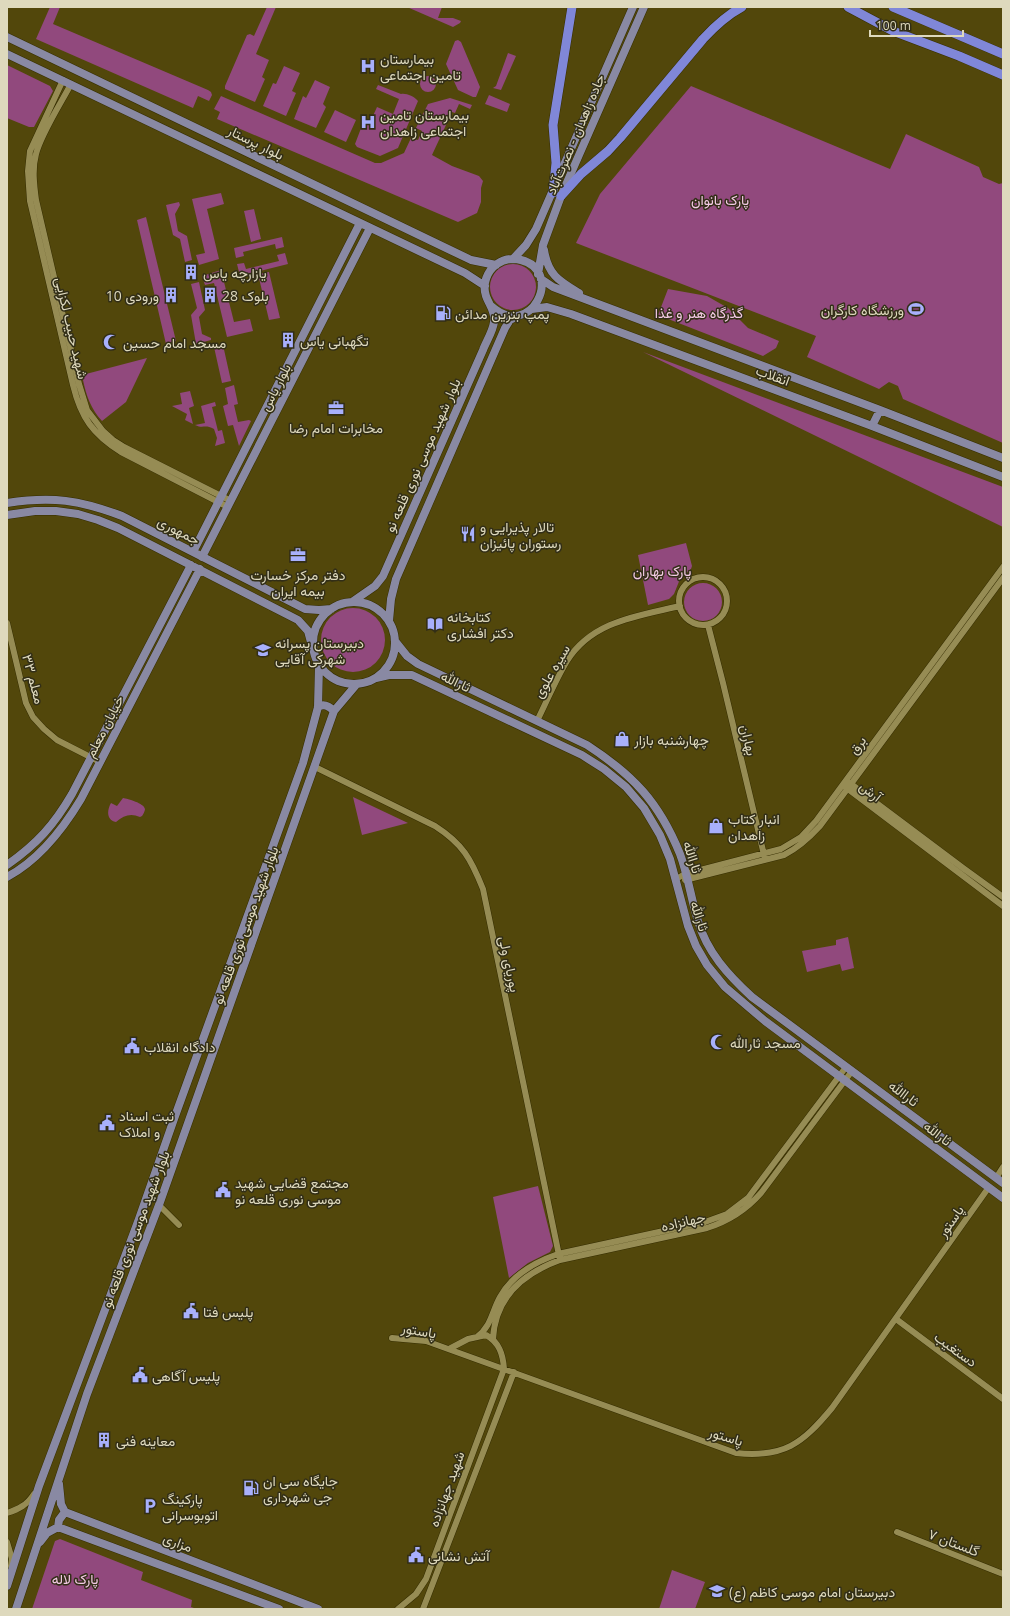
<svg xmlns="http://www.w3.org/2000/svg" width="1010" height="1616" font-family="'Open Sans',Vazirmatn,sans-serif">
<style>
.green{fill:#91497d}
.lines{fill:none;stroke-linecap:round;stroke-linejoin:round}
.minor-casing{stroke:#352d01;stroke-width:7}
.major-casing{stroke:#352d01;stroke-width:9}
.highway-casing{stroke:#352d01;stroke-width:10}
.minor{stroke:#968c54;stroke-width:6}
.major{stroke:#8989a3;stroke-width:8}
.highway{stroke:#8087d8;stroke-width:9}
.labels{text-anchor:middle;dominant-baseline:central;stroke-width:3;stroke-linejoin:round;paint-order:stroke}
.poi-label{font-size:14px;fill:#ded9bd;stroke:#322e17;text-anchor:start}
.street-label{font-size:14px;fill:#ded9bd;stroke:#322e17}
.park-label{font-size:14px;fill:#f4cae5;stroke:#322e17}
</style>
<rect width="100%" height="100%" fill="#52470b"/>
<path class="green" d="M50,7H60L53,24L208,90L211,92L212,95L209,101L198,96L193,108L36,39Z
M267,7H276L256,54L269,60L262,77L265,79L255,102L225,89V86L247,35L250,34L254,36Z
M407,7H442L438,18H453L461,21L460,23L453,27Z
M458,40L461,42L480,87L476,97H473L458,90L446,64L455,41Z
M508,53L516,56L501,90L493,88L496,86Z
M7,65L50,86L53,91L34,127H29L7,118Z
M284,66L300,73L292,91L296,93L286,116L263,106L273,83L276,84Z
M420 84a8 8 0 1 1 16 0a8 8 0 1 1-16 0Z
M315,80L330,87L323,104L326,107L316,128L294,119L303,96L306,98Z
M378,85L401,94C406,93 414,96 418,101L398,148L380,156L357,147L355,144L363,123L369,125L377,107L393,114L399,99L376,89Z
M691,86L890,169L906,134L979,167L983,177L999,184L1003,183V443L903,399L898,386L889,382L879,389L807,357L816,336L576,243L600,194Z
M489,95L510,104L507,112L485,104Z
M221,96L375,163H381L404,153L411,138L418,140L422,131L416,128L428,104L450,98L472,105L470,109L459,104L455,113L452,112L432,155L452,166L479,176L483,181L481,188V202L477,213L458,222L217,119L220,112L214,109Z
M335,110L356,120L346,142L324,132Z
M221,193L224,204L207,209L219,259L199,265L196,255L205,253L192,199Z
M179,202L180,205L175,214L178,231L187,236L192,260L185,262L180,239L173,235L166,205Z
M254,209L261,239L251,242L244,211Z
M146,217L176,341L166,344L137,220Z
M282,237L284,247L276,249L275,244L243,252L244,256L236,258L234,248Z
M285,253L288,264L240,276L237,264L244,263L246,269L279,261L277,255Z
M490 287a23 23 0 1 1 46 0a23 23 0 1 1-46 0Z
M221,270L234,322L250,319L253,331L227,337L214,283L205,285L202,276Z
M269,272L280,318L269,320L258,274Z
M199,282L205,310L199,317L202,334L211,338V340L196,344L191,315L197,308L191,284Z
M668,289L707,296L728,308L748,328L779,341L776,348L763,356L658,315Z
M223,345L231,381L222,383L214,347Z
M643,352L1003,487V527Z
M147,358L126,402L102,421C91,409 86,395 83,380L86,374Z
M234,385L238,404L234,405L238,422L249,420L251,421L239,446L233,425L228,426L223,406L228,404L225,388Z
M190,391L194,406L189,408L193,424L185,420L187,414L172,406L182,404L180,393Z
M215,402L216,406L212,407L218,431L222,430L225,443L215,446L217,438L214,429C205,424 203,429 195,425L205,423L201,406Z
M686,543L692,566L691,569L680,579L674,594L669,599L648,605L638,555Z
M684 602a19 19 0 1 1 38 0a19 19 0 1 1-38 0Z
M321 640a32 32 0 1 1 64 0a32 32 0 1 1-64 0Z
M353,797L408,823L362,835Z
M123,798C128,799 144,803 145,809C145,811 143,815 142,816L140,817C131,813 124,815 116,822C106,820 107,810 111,803L117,806Z
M848,937L854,968L842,971L840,964L807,972L802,951L836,945V940Z
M538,1186L553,1246L550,1252L528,1263L509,1278L493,1197Z
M60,1539L143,1572L141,1580L192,1600L191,1607L197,1609H32L55,1541Z
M672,1570L705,1582L695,1609H659Z"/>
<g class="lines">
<defs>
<path id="minor" d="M63,80L30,151L28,171L30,201L73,385C81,418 93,434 121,452L228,507
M71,84C61,103 41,134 36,154C32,169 34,185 36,200L79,384L87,410L103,431L113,440L124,447L231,501
M679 601a24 24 0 1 1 48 0a24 24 0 1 1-48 0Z
M7,623L26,703L33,717L44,729L57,740L100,762
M708,625L723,683L765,859
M537,721C547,701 556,679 567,661C592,621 638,616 680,606
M315,767L435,826C463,844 471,859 483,889L560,1260
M848,783L851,784L963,868L1003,897
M846,786L848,789L1003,906
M676,879L685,874L781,849L801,837L816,821L844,783L1003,567
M685,880L784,855C798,848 809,838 820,826L1003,578
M996,1178L1003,1167
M159,1205L179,1225
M896,1319L1003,1399
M477,1337C491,1327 492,1311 500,1297C512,1275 535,1262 558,1254L705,1222L727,1214L748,1198L846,1067
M392,1338L426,1341L736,1453C784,1458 802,1444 832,1408L989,1187
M493,1339C495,1297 524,1273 560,1260L707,1228C729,1221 746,1210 761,1193L852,1071
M7,1513C19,1509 27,1505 34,1494
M897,1532L1003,1574
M7,1542L12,1559L11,1566
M398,1609L416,1594L426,1579L504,1369C503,1354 499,1342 486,1335L468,1339L449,1349
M423,1609L514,1372"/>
<path id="major" d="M7,37L471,260L496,265
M7,54L465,273L485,286
M544,250C548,275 559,281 579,293
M513,259L526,245L536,229L633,7
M538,274L543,245L561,196L644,7
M541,279L553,287L880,410L1003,458
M532,309L547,307L571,314L872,426L1003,477
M872,426L880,410
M7,503C52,496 80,500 122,516L305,609L319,610L331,609
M7,515L35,511H56L78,514L98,520L118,528L298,620L308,631L312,646
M193,552L360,223
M202,557L370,228
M313 643a41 41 0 1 1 82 0a41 41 0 1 1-82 0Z
M352,602L375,586L383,576L483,350C486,342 493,331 494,322C496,312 489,305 486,296C482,284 487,271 497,264C504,259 513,258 521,260C565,271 531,342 491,306
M389,621L391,599L396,579L505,328L510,320L518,316
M395,641L407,656L418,664L587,745C633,775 659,802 680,854C688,875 691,899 698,921C707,952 728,975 752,997L1003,1183
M376,678L389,675H412L582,755L604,769L626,787L644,808L660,835L670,859L688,926L696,946L707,965L725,987L765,1021L1003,1198
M318,707C324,703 329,706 334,711
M7,865C37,844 54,825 72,794L191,565
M7,877C39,860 63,829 81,799L200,569
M59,1484L61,1504L65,1512L318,1609
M58,1527L59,1520L65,1512
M40,1542L47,1533L58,1527L279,1609
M7,1586L39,1486L139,1219L174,1119L303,763L318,707L319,666
M16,1609L87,1394L159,1205L334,711L356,685"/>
<path id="highway" d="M848,7L893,31L959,56L1003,75
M893,7L1003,54
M553,193L556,163L553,125L572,7
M561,196L581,174L608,151L620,138L703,39C715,26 727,15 742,7"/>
</defs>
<use href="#minor" class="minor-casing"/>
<use href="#major" class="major-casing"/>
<use href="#highway" class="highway-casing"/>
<use href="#minor" class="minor"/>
<use href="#major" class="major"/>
<use href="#highway" class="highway"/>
</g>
<defs>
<symbol id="hospital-bare" viewBox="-9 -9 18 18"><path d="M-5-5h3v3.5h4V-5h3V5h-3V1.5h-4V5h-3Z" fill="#a8b0fc" stroke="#322e17" stroke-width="2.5" paint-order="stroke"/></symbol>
<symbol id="building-bare" viewBox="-9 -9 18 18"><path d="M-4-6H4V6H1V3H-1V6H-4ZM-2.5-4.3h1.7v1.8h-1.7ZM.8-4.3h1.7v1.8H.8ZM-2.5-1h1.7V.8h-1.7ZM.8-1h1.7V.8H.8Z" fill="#a8b0fc" stroke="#322e17" stroke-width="2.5" paint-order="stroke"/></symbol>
<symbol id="stadium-bare" viewBox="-9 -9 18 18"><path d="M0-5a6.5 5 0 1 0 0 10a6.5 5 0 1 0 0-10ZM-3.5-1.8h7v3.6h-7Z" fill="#a8b0fc" stroke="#322e17" stroke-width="2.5" paint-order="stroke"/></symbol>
<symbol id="fuel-bare" viewBox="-9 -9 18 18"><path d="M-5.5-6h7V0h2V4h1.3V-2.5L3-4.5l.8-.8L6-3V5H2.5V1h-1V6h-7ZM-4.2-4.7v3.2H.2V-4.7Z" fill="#a8b0fc" stroke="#322e17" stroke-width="2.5" paint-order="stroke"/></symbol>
<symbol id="mosque-bare" viewBox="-9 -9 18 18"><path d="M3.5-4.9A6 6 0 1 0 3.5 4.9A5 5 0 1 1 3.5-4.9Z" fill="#a8b0fc" stroke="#322e17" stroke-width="2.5" paint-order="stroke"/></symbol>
<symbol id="office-bare" viewBox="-9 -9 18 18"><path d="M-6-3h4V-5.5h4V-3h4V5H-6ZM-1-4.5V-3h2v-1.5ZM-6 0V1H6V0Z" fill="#a8b0fc" stroke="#322e17" stroke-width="2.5" paint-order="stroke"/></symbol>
<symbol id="restaurant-bare" viewBox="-9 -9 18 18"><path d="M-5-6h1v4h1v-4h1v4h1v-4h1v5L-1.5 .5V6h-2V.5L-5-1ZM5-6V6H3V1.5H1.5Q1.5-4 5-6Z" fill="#a8b0fc" stroke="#322e17" stroke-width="2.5" paint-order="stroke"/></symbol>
<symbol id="library-bare" viewBox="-9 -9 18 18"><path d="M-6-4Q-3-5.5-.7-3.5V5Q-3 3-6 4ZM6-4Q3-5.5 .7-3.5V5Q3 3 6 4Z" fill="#a8b0fc" stroke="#322e17" stroke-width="2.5" paint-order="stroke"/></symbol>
<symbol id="school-bare" viewBox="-9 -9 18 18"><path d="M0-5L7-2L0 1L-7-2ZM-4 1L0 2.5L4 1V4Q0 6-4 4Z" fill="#a8b0fc" stroke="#322e17" stroke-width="2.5" paint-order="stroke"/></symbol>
<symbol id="shop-bare" viewBox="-9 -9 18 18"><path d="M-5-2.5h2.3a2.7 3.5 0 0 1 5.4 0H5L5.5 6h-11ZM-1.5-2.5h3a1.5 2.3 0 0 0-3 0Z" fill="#a8b0fc" stroke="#322e17" stroke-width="2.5" paint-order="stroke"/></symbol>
<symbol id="civic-bare" viewBox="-9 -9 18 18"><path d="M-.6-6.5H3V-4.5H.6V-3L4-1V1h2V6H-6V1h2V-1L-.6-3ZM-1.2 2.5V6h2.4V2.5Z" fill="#a8b0fc" stroke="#322e17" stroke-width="2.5" paint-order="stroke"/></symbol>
<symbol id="parking-bare" viewBox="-9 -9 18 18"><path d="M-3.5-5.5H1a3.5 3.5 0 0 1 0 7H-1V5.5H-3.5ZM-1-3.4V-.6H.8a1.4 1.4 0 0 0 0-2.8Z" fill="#a8b0fc" stroke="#322e17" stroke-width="2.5" paint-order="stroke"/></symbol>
</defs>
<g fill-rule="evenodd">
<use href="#hospital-bare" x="357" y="55" width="22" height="22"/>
<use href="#hospital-bare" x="357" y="111" width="22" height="22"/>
<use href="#building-bare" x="180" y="261" width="22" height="22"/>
<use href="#building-bare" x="160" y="284" width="22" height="22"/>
<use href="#building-bare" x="199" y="284" width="22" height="22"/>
<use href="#stadium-bare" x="905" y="298" width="22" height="22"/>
<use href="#fuel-bare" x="432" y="302" width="22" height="22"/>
<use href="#building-bare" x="277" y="329" width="22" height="22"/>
<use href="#mosque-bare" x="100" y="331" width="22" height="22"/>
<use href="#office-bare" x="325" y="397" width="22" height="22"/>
<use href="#restaurant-bare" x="457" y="523" width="22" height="22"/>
<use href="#office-bare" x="287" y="544" width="22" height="22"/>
<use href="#library-bare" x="424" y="613" width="22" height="22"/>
<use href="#school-bare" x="252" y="639" width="22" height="22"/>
<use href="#shop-bare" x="611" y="728" width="22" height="22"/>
<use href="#shop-bare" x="705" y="815" width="22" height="22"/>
<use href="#mosque-bare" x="707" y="1031" width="22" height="22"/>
<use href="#civic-bare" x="121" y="1035" width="22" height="22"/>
<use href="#civic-bare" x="96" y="1112" width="22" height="22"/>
<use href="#civic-bare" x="212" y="1179" width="22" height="22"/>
<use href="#civic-bare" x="180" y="1300" width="22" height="22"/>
<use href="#civic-bare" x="129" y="1364" width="22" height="22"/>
<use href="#building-bare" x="93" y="1429" width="22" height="22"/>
<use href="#fuel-bare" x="240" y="1477" width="22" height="22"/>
<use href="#parking-bare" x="139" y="1495" width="22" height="22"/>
<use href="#civic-bare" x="405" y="1544" width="22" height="22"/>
<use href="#school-bare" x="706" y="1580" width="22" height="22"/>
</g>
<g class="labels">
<g class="poi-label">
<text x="380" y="58">بیمارستان<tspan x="380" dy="16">تامین اجتماعی</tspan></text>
<text x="380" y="114">بیمارستان تامین<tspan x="380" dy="16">اجتماعی زاهدان</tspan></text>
<text x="203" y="272">یازارچه یاس</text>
<text x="159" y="295" text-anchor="end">ورودی 10</text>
<text x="222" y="295">بلوک 28</text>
<text x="904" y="309" text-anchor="end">ورزشگاه کارگران</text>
<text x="455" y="313">پمپ بنزین مدائن</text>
<text x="300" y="340">تگهبانی یاس</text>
<text x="123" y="342">مسجد امام حسین</text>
<text x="336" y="427" text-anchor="middle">مخابرات امام رضا</text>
<text x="480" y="526">تالار پذیرایی و<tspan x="480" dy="16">رستوران پائیزان</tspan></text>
<text x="298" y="574" text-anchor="middle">دفتر مرکز خسارت<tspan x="298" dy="16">بیمه ایران</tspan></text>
<text x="447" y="616">کتابخانه<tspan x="447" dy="16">دکتر افشاری</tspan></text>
<text x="275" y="642">دبیرستان پسرانه<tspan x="275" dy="16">شهرکی آقایی</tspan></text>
<text x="634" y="739">چهارشنبه بازار</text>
<text x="728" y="818">انبار کتاب<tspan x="728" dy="16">زاهدان</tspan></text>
<text x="730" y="1042">مسجد ثارالله</text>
<text x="144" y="1046">دادگاه انقلاب</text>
<text x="119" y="1115">ثبت اسناد<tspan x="119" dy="16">و املاک</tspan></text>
<text x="235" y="1182">مجتمع قضایی شهید<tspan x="235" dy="16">موسی نوری قلعه نو</tspan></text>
<text x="203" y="1311">پلیس فتا</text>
<text x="152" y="1375">پلیس آگاهی</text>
<text x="116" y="1440">معاینه فنی</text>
<text x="263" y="1480">جایگاه سی ان<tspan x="263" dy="16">جی شهرداری</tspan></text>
<text x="162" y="1498">پارکینگ<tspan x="162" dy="16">اتوبوسرانی</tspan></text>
<text x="428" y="1555">آتش نشانی</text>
<text x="729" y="1591">دبیرستان امام موسی کاظم (ع)</text>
</g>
<g class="street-label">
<text transform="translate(575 134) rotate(-67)">جاده زاهدان - نصرت‌آباد</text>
<text transform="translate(256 142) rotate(26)">بلوار پرستار</text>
<text transform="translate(72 328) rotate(77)">شهید حبیب لکزایی</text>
<text transform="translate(773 375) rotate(20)">انقلاب</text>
<text transform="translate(275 387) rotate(-63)">بلوار یاس</text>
<text transform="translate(422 455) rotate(-66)">بلوار شهید موسی نوری قلعه نو</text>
<text transform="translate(179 530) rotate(27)">جمهوری</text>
<text transform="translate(551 671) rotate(-60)">سیره علوی</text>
<text transform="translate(34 679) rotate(75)">معلم ۳۳</text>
<text transform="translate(456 681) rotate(25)">ثارالله</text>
<text transform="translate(104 726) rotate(-63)">خیابان معلم</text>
<text transform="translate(749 740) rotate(77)">بهاران</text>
<text transform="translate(857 745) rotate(-55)">برق</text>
<text transform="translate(871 791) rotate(38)">آرش</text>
<text transform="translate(693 857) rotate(72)">ثاراالله</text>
<text transform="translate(700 916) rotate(72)">ثارالله</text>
<text transform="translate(245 925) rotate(-70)">بلوار شهید موسی نوری قلعه نو</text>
<text transform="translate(510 964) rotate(78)">پوریای ولی</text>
<text transform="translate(904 1093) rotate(37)">ثاراالله</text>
<text transform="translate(938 1133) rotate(37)">ثارالله</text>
<text transform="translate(683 1221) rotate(-13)">جهانزاده</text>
<text transform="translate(950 1221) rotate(-55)">پاستور</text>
<text transform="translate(135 1229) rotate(-69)">بلوار شهید موسی نوری قلعه نو</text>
<text transform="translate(419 1330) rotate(10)">پاستور</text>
<text transform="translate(956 1349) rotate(36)">دستغیب</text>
<text transform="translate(726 1436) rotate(17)">پاستور</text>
<text transform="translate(446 1489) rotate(-70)">شهید جهانزاده</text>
<text transform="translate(178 1542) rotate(21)">مزاری</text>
<text transform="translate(954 1542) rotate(21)">گلستان ۷</text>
</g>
<g class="park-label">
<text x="720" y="199">پارک بانوان</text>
<text x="699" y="312">گذرگاه هنر و غذا</text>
<text x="662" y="570">پارک بهاران</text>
<text x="75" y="1578">پارک لاله</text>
</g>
</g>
<rect width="1010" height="1616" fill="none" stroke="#ded9bd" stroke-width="16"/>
<path d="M870 30v6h93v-6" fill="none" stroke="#ded9bd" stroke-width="2"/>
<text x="876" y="30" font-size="12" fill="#ded9bd" stroke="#322e17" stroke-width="3" paint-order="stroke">100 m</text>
</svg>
